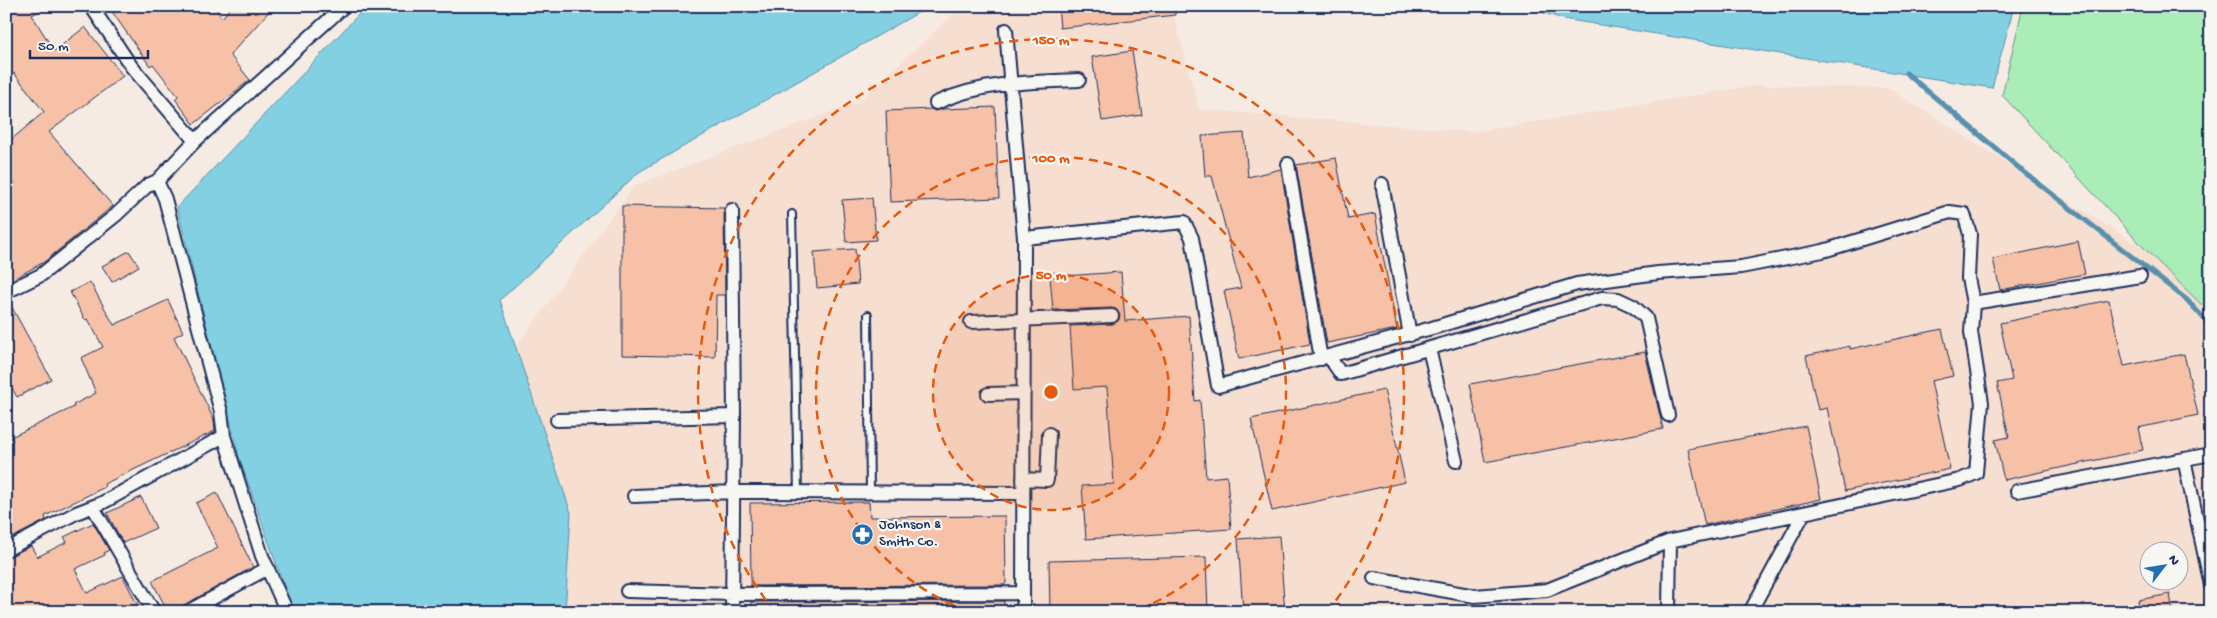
<svg xmlns="http://www.w3.org/2000/svg" width="2217" height="618" font-family="'Gochi Hand',sans-serif">
<style>
.built{fill:#f6ded1;fill-rule:evenodd}
.green{fill:#abedb7;stroke:#638e8a}
.water{fill:#82d0e1;stroke:#5990ad}
.lines{fill:none;stroke-linecap:round;stroke-linejoin:round}
.stream{stroke:#5990ad;stroke-width:5}
.building{fill:#f6c1a7;stroke:#1b2f5e}
.service-casing{stroke:#1b2f5e;stroke-width:10}
.minor-casing{stroke:#1b2f5e;stroke-width:16}
.service{stroke:#f6f6f2;stroke-width:6}
.minor{stroke:#f6f6f2;stroke-width:12}
.ring{fill:none;stroke:#e8590c;stroke-width:2.5;stroke-dasharray:9 6}
.labels{text-anchor:middle;dominant-baseline:central;stroke-width:4.5;stroke-linejoin:round;paint-order:stroke}
.poi-label{font-size:15px;fill:#1b2f5e;stroke:#f6f6f2;text-anchor:start}
.centre{fill:#e8590c;stroke:#f6f6f2;stroke-width:2.5}
.ring-label{font-size:15px;text-anchor:middle;font-weight:bold;fill:#e8590c;stroke:#f6f6f2;stroke-width:4.5;stroke-linejoin:round;paint-order:stroke}
</style>
<rect width="100%" height="100%" fill="#f6ebe3"/>
<filter id="ink" filterUnits="userSpaceOnUse"><feTurbulence type="fractalNoise" baseFrequency=".02" numOctaves="2"/><feDisplacementMap in="SourceGraphic" scale="10" xChannelSelector="R" yChannelSelector="G"/><feConvolveMatrix kernelMatrix="1 2 1 2 8 2 1 2 1" color-interpolation-filters="sRGB"/></filter>
<g filter="url(#ink)">
<path class="built" d="M962,6H1171L1199,109L1472,132L1758,85L1888,88L2145,249L2211,314V612H322L634,186L858,102ZM2150,550H2180V580H2150Z"/>
<path class="green" d="M2023,6H2211V314L2145,249L2002,95Z"/>
<path class="water" d="M364,6H930L639,172L500,300L571,513L565,612H293L239,457L177,207L359,14Z
M1522,6H2014L1992,88L1563,19Z"/>
<g class="lines">
<path class="stream" d="M1906,73L2019,168L2187,300L2211,326"/>
</g>
<path class="building" d="M6,6H48L32,15L54,51L85,27L123,76L49,132L113,206L44,262L6,283V189L15,183L6,173V144L44,112L14,73L6,78Z
M108,6H214L222,18L232,6H274L230,55L250,80L194,124L175,99L178,96L153,64L150,66Z
M1058,6H1175V15L1060,28Z
M1132,51L1142,115L1102,121L1092,57Z
M995,107L999,198L890,202L886,111L931,109L935,111L943,109Z
M1244,133L1248,177L1281,169L1310,344L1239,359L1224,291L1241,288L1212,176H1205L1202,136Z
M1336,158L1348,219L1375,214L1397,329L1327,343L1296,165Z
M872,198L876,240L846,242L842,200Z
M622,206L724,208L725,295H716L715,357L622,355Z
M2078,241L2085,274L2000,290L1993,259Z
M855,249L858,284L817,288L814,252Z
M129,251L139,266L112,282L102,266Z
M1121,272L1125,321L1189,316L1195,401L1200,400L1206,478L1227,476L1231,529L1086,539L1082,486L1114,484L1107,387L1074,389L1070,326L1113,324L1119,320L1120,315L1116,309L1112,308L1053,310L1050,277Z
M90,282L114,325L168,300L183,332L174,337L214,420L215,431L104,484L105,487L45,516L46,520L6,541V443L13,440L11,437L74,407L73,405L96,393L81,358L103,347L88,319L85,320L70,292Z
M6,300H8L51,379L17,397L6,378Z
M2109,300L2124,366L2184,354L2198,415L2138,428L2143,450L2004,480L1995,440L2009,437L1997,383L2012,380L2000,323Z
M1942,329L1953,376L1931,381L1950,469L1845,491L1827,408L1818,410L1806,356L1850,346V349Z
M1645,352L1663,429L1485,462L1470,384Z
M1384,390L1405,482L1272,511L1251,419Z
M1806,426L1821,499L1705,525L1688,449Z
M217,493L253,567L181,607L168,612L152,581L218,548L196,503Z
M141,497L156,528L123,543L107,513Z
M869,502L870,517L1005,516L1006,583L1004,585L751,586L750,503Z
M93,523L109,550L104,553L105,555L75,569L87,593L123,576L141,612H6V558L31,546L37,557L67,542L64,537Z
M1279,536L1285,612H1243L1238,539Z
M1206,557L1208,612H1050L1049,561Z
M2170,594L2173,612H2140L2138,600Z
M1004,601V612H752L751,602Z"/>
<g class="lines">
<defs>
<path id="service" d="M792,214L798,492
M868,315L870,492"/>
<path id="minor" d="M91,6L131,66L195,141
M1006,30L1024,238L1023,612
M936,103C982,82 1029,82 1079,80
M1288,164L1321,359
M157,181L165,199L221,412L224,436L262,556L287,612
M1382,184L1410,335
M1024,238L1184,222L1192,238L1218,386L1432,328L1577,284L1658,273L1741,267L1823,251L1950,212L1964,214L1970,234L1968,278L1973,303L1971,332L1982,403L1976,473L1960,480L1670,541L1547,590L1475,596L1374,578
M6,292L41,275L116,215L148,185L157,181L195,141L344,6
M1973,303L2140,276
M971,322L1112,316
M1429,349L1456,461
M1329,357L1341,374L1602,298L1618,299L1633,306L1646,318L1668,415
M988,394L1024,393
M557,420L734,416
M2184,459L2211,585
M1023,479L1047,480L1049,434
M2017,491L2211,454
M634,496L734,492L1023,493
M93,507L154,612
M6,550L76,513L102,503L224,436
M627,591L732,594L1023,593
M187,612L268,568
M732,612L734,416L732,210
M1669,612L1670,541
M1750,612L1804,513"/>
</defs>
<use href="#service" class="service-casing"/>
<use href="#minor" class="minor-casing"/>
<use href="#service" class="service"/>
<use href="#minor" class="minor"/>
</g>
</g>
<circle cx="1051" cy="392" r="118" fill="#e8590c" fill-opacity=".12"/>
<g class="ring">
<circle cx="1051" cy="392" r="118"/>
<path d="M967 611A235 235 0 1 1 1135 611"/>
<path d="M775 612A353 353 0 1 1 1327 612"/>
</g>
<defs>
<symbol id="pharmacy-disc" viewBox="-11 -11 22 22"><circle r="9.5" fill="#1f6fb2" stroke="#f6f6f2"/><path d="M-2-6h4v4h4v4h-4v4h-4v-4h-4v-4h4Z" fill="#fff"/></symbol>
</defs>
<g fill-rule="evenodd">
<use href="#pharmacy-disc" x="850" y="522" width="25" height="25"/>
</g>
<g class="labels">
<g class="poi-label">
<text x="879" y="525">Johnson &amp;<tspan x="879" dy="17">Smith Co.</tspan></text>
</g>
</g>
<circle cx="1051" cy="392" r="8" class="centre"/>
<g class="ring-label">
<text x="1051" y="44">150 m</text>
<text x="1051" y="162">100 m</text>
<text x="1051" y="279">50 m</text>
</g>
<rect width="2217" height="618" fill="none" stroke="#f6f6f2" stroke-width="25"/>
<rect x="12" y="12" width="2192" height="593" fill="none" stroke="#1b2f5e" stroke-width="2" filter="url(#ink)"/>
<g transform="translate(2164 566) rotate(59)"><circle r="24" fill="#f6f6f2" stroke="#9ea6b7"/>
<path d="M0-4L9 19L0 12L-9 19Z" fill="#1f6fb2"/>
<text y="-8" font-size="14" font-weight="bold" text-anchor="middle" fill="#1b2f5e">N</text>
</g>
<path d="M30 50v8h118v-8" fill="none" stroke="#1b2f5e" stroke-width="2.5"/>
<text x="38" y="50" font-size="15" fill="#1b2f5e" stroke="#f6f6f2" stroke-width="4" paint-order="stroke">50 m</text>
</svg>
